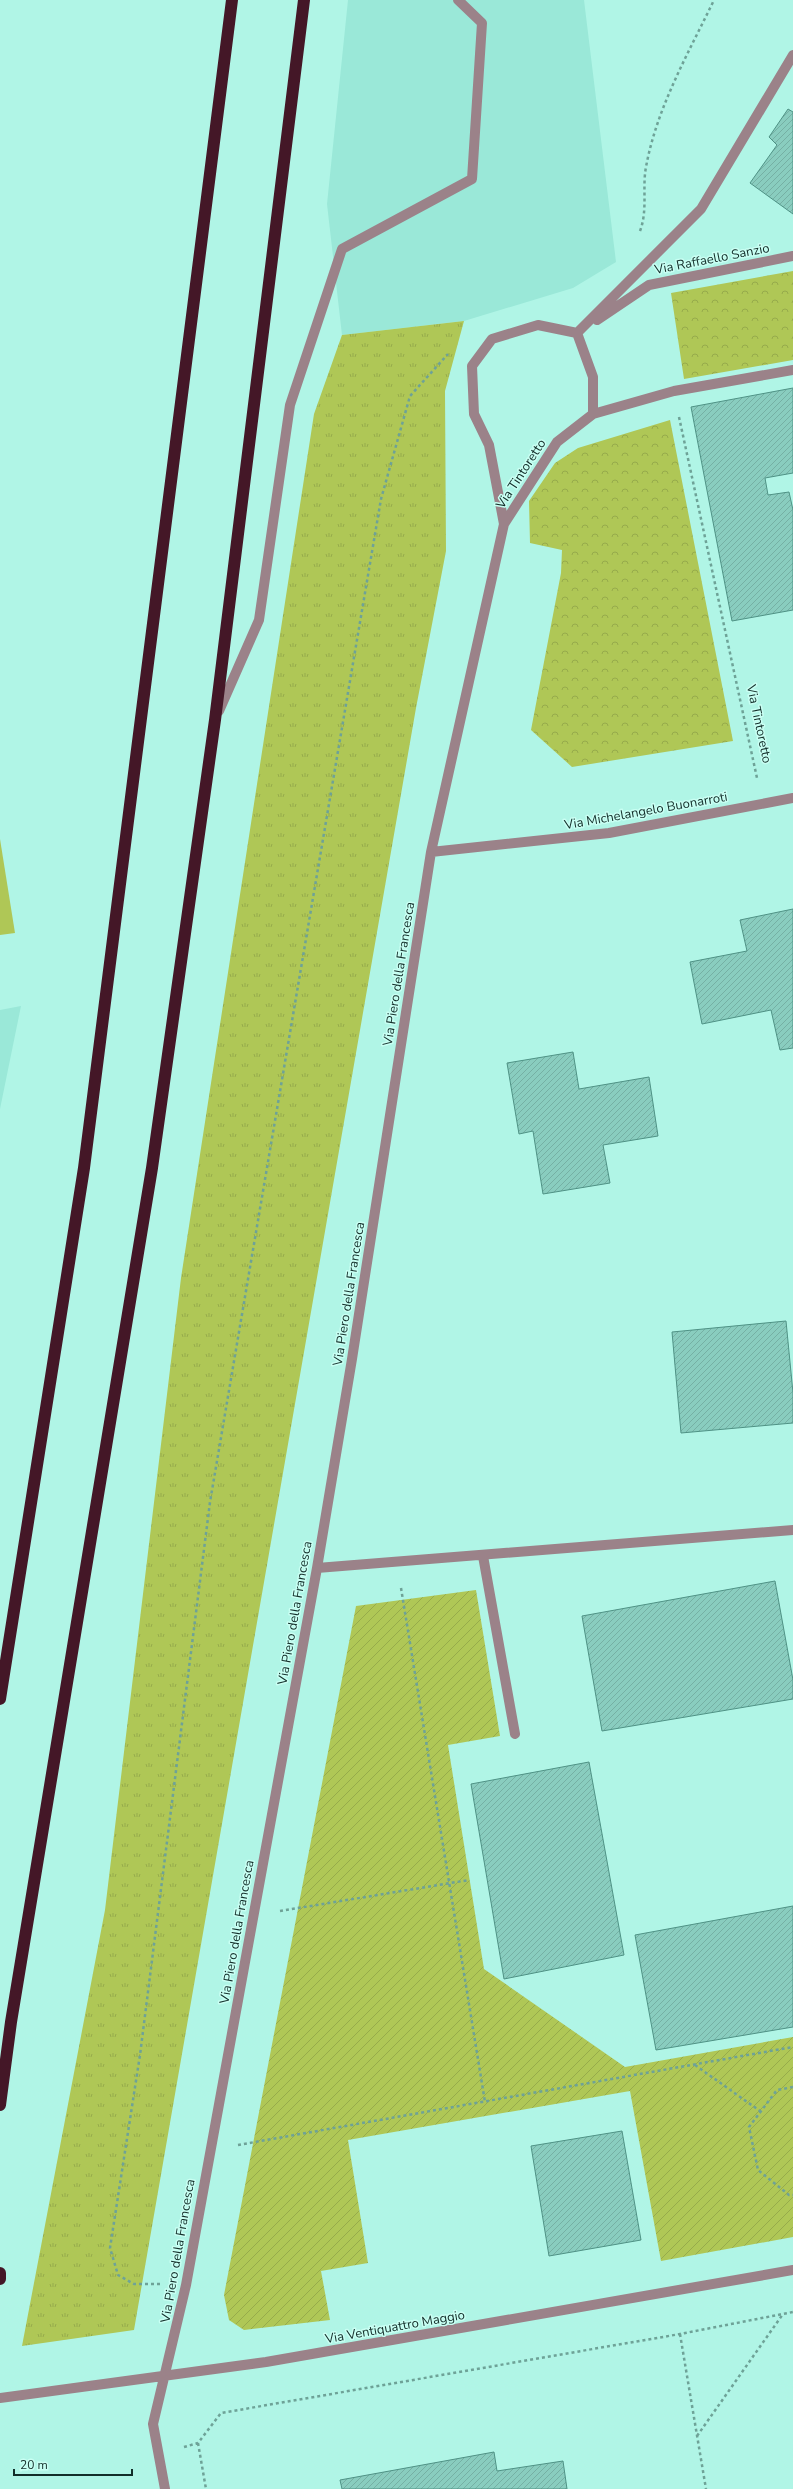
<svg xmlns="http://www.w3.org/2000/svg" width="793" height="2489" font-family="'Nunito Sans',sans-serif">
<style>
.built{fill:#9ae8d8}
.grass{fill:url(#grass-tufts)}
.park{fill:url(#park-crowns)}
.garden{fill:url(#garden-furrows)}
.pitch{fill:#afc756}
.building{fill:url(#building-hatch);stroke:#4f9285}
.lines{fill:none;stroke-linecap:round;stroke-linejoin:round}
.path{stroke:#6ea297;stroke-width:2.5;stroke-dasharray:3 3;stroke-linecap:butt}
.minor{stroke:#9b8289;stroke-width:10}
.highway{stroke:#441727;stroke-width:12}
.labels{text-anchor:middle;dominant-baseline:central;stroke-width:3;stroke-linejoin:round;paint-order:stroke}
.street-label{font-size:13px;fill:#122e29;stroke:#c9fff3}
</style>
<defs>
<pattern id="grass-tufts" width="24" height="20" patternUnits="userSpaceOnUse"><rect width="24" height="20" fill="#afc756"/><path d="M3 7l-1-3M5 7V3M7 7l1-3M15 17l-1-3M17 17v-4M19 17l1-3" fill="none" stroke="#96ab4b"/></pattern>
<pattern id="park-crowns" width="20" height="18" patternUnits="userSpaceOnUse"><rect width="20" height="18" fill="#afc756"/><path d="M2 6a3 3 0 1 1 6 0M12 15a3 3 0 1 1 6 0" fill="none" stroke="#96ab4b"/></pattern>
<pattern id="garden-furrows" width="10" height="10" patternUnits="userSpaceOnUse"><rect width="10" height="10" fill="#afc756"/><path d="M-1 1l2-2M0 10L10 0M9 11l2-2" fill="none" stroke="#96ab4b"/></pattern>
<pattern id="building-hatch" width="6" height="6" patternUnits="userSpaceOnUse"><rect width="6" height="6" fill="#89cdbf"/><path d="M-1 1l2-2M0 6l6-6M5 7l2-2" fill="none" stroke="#75b0a4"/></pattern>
</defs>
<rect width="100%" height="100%" fill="#b0f5e6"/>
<path class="built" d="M348,0H584L616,262L573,288L464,321L342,335L327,204Z
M21,1006L0,1109V1010Z"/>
<path class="grass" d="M464,321L445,391L446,551L416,708L134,2330L22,2346L105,1910L181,1278L314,414L342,335Z"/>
<path class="park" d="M793,271V360L684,379L671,293Z
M670,420L733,741L572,767L531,730L561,573L562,550L530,543L529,501L555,463L578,448Z"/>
<path class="garden" d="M476,1590L500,1736L448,1745L484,1969L625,2067L793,2037V2237L661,2261L630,2091L348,2140L368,2263L321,2271L330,2320L244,2330L229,2320L224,2295L356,1606Z"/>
<path class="pitch" d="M0,839L15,933L0,935Z"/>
<path class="building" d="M788,109L793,112V214L750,183L777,145L769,137Z
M793,388V473L765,478L768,495L789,492L793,510V610L732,621L691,407Z
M793,909V1048L780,1050L771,1010L702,1024L690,962L747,951L740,920Z
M573,1052L579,1089L649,1077L658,1136L603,1145L610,1183L543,1194L533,1131L519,1134L507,1063Z
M786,1321L793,1393V1423L681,1433L672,1332Z
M775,1581L793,1680V1699L602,1731L582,1616Z
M589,1762L624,1955L504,1979L471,1784Z
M793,1906V2027L656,2050L635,1935Z
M622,2131L641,2240L549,2256L531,2146Z
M494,2452L497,2471L563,2461L567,2489H342L340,2480Z"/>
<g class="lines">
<path class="path" d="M640,231C648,210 642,188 646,167C657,107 688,54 714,0
M679,417L757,778
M401,1588L485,2102
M280,1911L469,1880
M695,2065L760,2111
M793,2087L777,2090L749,2127L758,2170L789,2195H793
M238,2145L793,2047
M160,2284H134L118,2275L110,2248L140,2055L210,1502L381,499L410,396L448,354
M680,2334L706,2489
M697,2436L783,2314
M198,2443L206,2489
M184,2447L198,2443L221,2413L680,2334L793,2312"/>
<path class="minor" d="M597,320L649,285L793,256
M577,333L701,209L793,55
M593,414V377L577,333L538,325L492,339L472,366L474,414L489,445L504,524L557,442L593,414L674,391L793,370
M219,711L259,620L290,405L342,249L472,179L482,23L458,0
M431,852L609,833L793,798
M483,1556L515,1734
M317,1568L793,1530
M0,2398L266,2362L793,2270
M165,2489L153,2424L186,2285L317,1568L352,1359L431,852L504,524"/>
<path class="highway" d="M0,1699L84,1168L232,0
M0,2105L11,2022L152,1168L215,720L304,0
M0,2273V2279"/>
</g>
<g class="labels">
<g class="street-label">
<text transform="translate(712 259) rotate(-11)">Via Raffaello Sanzio</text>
<text transform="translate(521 474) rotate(-57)">Via Tintoretto</text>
<text transform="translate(759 724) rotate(78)">Via Tintoretto</text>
<text transform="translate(646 811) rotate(-10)">Via Michelangelo Buonarroti</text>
<text transform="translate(399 974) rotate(-81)">Via Piero della Francesca</text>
<text transform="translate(349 1294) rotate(-81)">Via Piero della Francesca</text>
<text transform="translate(295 1613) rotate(-80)">Via Piero della Francesca</text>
<text transform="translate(237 1932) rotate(-80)">Via Piero della Francesca</text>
<text transform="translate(178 2251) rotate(-80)">Via Piero della Francesca</text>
<text transform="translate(395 2327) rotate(-10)">Via Ventiquattro Maggio</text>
</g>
</g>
<path d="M14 2469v6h118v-6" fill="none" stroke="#122e29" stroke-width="2"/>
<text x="20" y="2469" font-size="12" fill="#122e29" stroke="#c9fff3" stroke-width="3" paint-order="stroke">20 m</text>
</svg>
